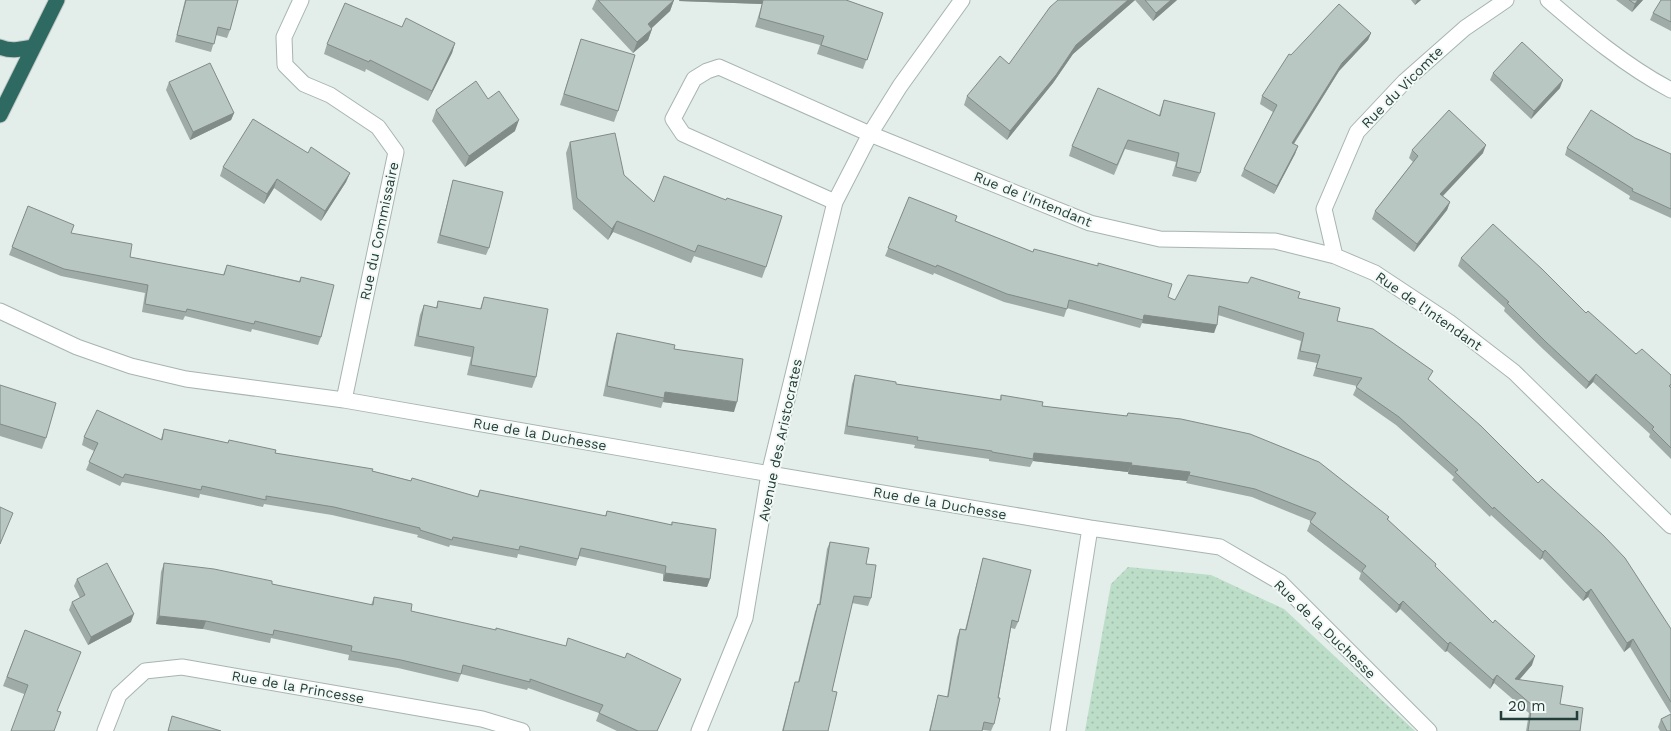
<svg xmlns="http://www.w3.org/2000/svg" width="1671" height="731" font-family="'Work Sans',sans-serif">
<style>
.grass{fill:url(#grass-dots)}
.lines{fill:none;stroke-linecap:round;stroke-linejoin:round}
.street-casing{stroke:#a6b5b0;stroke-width:17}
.highway-casing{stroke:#c1c9c7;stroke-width:17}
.street{stroke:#fff;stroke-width:15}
.highway{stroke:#2e6a61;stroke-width:15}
.wall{fill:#9eaba7}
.shaded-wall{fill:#818b88}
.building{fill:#b8c7c2;stroke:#818b88}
.labels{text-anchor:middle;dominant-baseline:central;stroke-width:4;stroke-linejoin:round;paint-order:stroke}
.street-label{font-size:14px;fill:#233e38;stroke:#f3f9f6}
</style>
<defs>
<pattern id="grass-dots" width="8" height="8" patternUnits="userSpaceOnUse" patternTransform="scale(1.25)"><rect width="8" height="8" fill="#bcddc7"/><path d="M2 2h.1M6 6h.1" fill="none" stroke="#a1bfac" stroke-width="1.8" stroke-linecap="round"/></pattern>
</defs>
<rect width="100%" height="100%" fill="#e3ede9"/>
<path class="grass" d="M1128,567L1211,575L1284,609L1415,731H1085L1111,584Z"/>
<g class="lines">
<defs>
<path id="street" d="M301,0L284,37L285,65L304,84L330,95L378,127L396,152L344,400
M1548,0C1585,32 1627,67 1671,90
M835,202L683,134L673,119L694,79L707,71L719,67L870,134L1090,223L1160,239L1275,241L1335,256L1375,273L1449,322L1514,372L1671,526
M1335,256L1324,209L1357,132L1405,81L1465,28L1506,0
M0,311L77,347L131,366L186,379L344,400L747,470L1090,528L1220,547L1280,582L1429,731
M105,731L119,695L145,671L182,667L482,719L522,731
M699,731L745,618L769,474L835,202L870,134L900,86L962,0
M1058,731L1090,528"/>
<path id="highway" d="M0,47C11,52 22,49 33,47
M0,115L57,0"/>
</defs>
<use href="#street" class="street-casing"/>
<use href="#highway" class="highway-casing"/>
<use href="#street" class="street"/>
<use href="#highway" class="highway"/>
</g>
<path class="wall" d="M185,0H238L230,30L227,38L216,35L211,52L175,42Z
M596,0H674L670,11L652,28V29L648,40L633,53L592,9Z
M679,0H846L883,13L863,69L817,54L820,45L755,27L762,4L679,1Z
M1058,0H1177L1153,21L1135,0L1073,54L1053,83L1007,140L964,105L967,96L1009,64Z
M1411,0H1421L1415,5Z
M1616,0H1643L1632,12Z
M1671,0V31L1650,20L1653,13Z
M1371,33L1368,40L1339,71L1294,144L1298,146L1295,154L1274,194L1241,176L1244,169L1273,112L1260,104L1262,96L1291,55Z
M581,39L618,111L614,122L560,105Z
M455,43L452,53L428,101L366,69L365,72L324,54L327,44Z
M1493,73L1560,88L1531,119L1490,80Z
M169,82L234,113L231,120L190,140L166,90Z
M488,99L515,131L465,167L432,121L436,110Z
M1164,100L1200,173L1196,182L1172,176L1176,162L1125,149L1114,175L1069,156L1072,146L1159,115Z
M1635,138L1671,154V218L1629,199L1630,196L1565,155L1567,148Z
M570,142L624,175L654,202L766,267L762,278L694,256L691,263L613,232L608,240L573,209L566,153Z
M1412,150L1483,153L1443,196L1450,202L1447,210L1414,252L1372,219L1375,211L1413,162L1409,158Z
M308,153L350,173L346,182L321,221L274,188L264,204L220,176L223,167Z
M453,180L489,248L486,255L437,243L451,188Z
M909,197L955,221L1032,252L1175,300L1298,298L1337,321L1429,380L1671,629V731H1660L1658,727L1661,719L1671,714L1630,647L1624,652L1588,597L1583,601L1542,558L1540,560L1491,515L1490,517L1452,480L1454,477L1396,425L1353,395L1357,386L1313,376L1317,363L1297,359L1301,341L1218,315L1214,333L1142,323L1140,328L1067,308L1064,317L1004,302L934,273L933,275L885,256Z
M28,206L71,233L130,257L223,275L227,265L299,281L301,277L321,337L318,345L252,329L251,332L185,316L183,320L142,312L145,293L61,276L9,255Z
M1461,258L1586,313L1636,354L1671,375V459L1649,437L1650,434L1593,382L1586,389L1543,349L1504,311L1505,308L1458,266Z
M484,297L536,377L532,388L467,375L471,357L414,346L420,315L424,305L436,308L438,301L480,309Z
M617,333L674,349L734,412L663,402L661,408L603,396L614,343Z
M855,375L896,384L1000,400L1001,395L1042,406L1126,416L1128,413L1389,517L1388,520L1436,564L1435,567L1532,665L1519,680L1560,704L1580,731H1526L1529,713L1494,683L1490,689L1447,651L1445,652L1400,609L1396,613L1359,579L1361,573L1307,531L1311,521L1252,497L1186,483L1187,481L1128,474V472L1033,461L1030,467L989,461V459L914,448L915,445L844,434L852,384Z
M0,385L46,438L42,449L0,436Z
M164,429L275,453L372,471L477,497L480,490L605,516L607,511L671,525L672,522L710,579L707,587L663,581V574L579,556L576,566L518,554L517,558L450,545L449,547L417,537L418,535L332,515L264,504L263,507L200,494L199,498L122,482L120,486L86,470L94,451L82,445L84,437L161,439Z
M830,542L866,564L871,598L868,606L852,603L832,691L828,731H782L793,689L795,682H798L815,612L818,604H819L827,549Z
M983,558L1018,622L1015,629L1011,628L994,724L991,731L983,730L982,731H929L938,695L947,697L957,637L960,629L965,630Z
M164,563L272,584L371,605L374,597L411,611L681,679L657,731H617L596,721L599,713L528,688L527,690L461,674L458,682L398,668L348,660L349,655L271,638L270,643L203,629L156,624L161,572Z
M77,579L131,622L88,645L69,610L72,602L80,598L74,586Z
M25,630L81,652L24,694L3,686Z"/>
<path class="shaded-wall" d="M674,0L670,11L644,35L648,24Z
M680,0H763L762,4L679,1Z
M1128,0H1135L1073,54L1053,83L1007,140L1010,131L1076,45Z
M1171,0H1177L1153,21L1156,13Z
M1417,0H1421L1415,5Z
M1638,0H1643L1632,12L1635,4Z
M652,29L648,40L633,53L637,42Z
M1371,33L1368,40L1339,71L1289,151L1292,143L1342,63Z
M455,43L452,53L428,101L432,91Z
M1563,80L1560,88L1531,119L1534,111Z
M234,113L231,120L190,140L193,132Z
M519,120L515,131L465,167L469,156Z
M1486,145L1483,153L1437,202L1440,194Z
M1298,146L1295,154L1274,194L1277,186Z
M350,173L346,182L321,221L325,211Z
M277,179L274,188L264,204L267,194Z
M1450,202L1447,210L1414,252L1417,244Z
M617,221L613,232L608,240L612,229Z
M1144,315L1217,325L1214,333L1142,323Z
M1596,374L1593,382L1586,389L1589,382Z
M665,392L737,402L734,412L663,402Z
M1034,453L1132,463L1128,472L1033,461Z
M1131,465L1190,472L1187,481L1128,474Z
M1545,550L1542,558L1540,560L1543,552Z
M665,573L710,579L707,587L663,581Z
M1591,589L1588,597L1583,601L1586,593Z
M1403,601L1400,609L1396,613L1399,605Z
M134,614L131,622L88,645L91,637Z
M159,616L206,621L203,629L156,624Z
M1633,639L1630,647L1624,652L1627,643Z
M1450,642L1447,651L1445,652L1448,644Z
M1535,656L1532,665L1512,688L1515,679Z
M1497,675L1494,683L1490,689L1493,680Z"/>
<path class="building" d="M186,0H238L230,30L218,27L214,44L177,35Z
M598,0H674L648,24L652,29L637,42Z
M763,0H846L883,13L867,60L821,45L824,36L759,18Z
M1058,0H1128L1076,45L1056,75L1010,131L967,96L1000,56L1009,64L1050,7Z
M1145,0H1171L1156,13Z
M1629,0H1638L1635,4Z
M1661,0H1671V22L1653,13Z
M345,3L402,27L406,18L455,43L432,91L370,60L369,62L327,44Z
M1339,4L1371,33L1342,63L1292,143L1298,146L1277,186L1244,169L1277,105L1262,96L1289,54L1291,55Z
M581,39L635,55L618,111L564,94Z
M1522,42L1563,80L1534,111L1493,73Z
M210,63L234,113L193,132L169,82Z
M476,81L488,99L499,91L519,120L469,156L436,110Z
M1098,88L1160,116L1164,100L1215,113L1200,173L1176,167L1179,153L1128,140L1117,165L1072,146Z
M1449,110L1486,145L1440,194L1450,202L1417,244L1375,211L1418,156L1412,150Z
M1591,110L1635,138L1671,154V209L1632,191L1633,189L1567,148Z
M253,119L308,153L311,147L350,173L325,211L277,179L267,194L223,167Z
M615,133L624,175L654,202L664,176L726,200L727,198L782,216L766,267L698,245L695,252L617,221L612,229L577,198L570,142Z
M453,180L503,192L489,248L440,235Z
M909,197L957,216L955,221L1033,252L1034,249L1098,266V263L1172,284L1168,297L1175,300L1188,275L1248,283L1251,277L1300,292L1298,298L1340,308L1337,321L1373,329L1433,371L1428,379L1481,426L1538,483L1542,479L1603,535L1625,558L1671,629V702L1633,639L1627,643L1591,589L1586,593L1545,550L1543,552L1494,507L1493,509L1455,472L1458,470L1399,417L1356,387L1362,378L1316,368L1320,355L1300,351L1304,333L1219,306L1217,325L1144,315L1143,320L1069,300L1067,309L1007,294L937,265L936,267L888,248Z
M28,206L74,225L71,233L132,244L130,257L224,275L227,265L300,282L301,277L334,285L321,337L255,321L254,324L187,309L186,312L145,304L148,285L64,269L12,247Z
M1493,224L1542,269L1586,313L1588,311L1636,354L1642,349L1671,375V384L1669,386L1671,388V448L1652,429L1654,427L1596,374L1589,382L1546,342L1507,303L1509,302L1461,258Z
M484,297L548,309L536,377L471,365L474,347L418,336L424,305L437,308L438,301L481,309Z
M617,333L675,345L674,349L743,359L737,402L665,392L664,398L607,386Z
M855,375L896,382V384L1001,400V395L1043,402L1042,406L1127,416L1128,413L1181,419L1250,434L1319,462L1389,517L1387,519L1436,564L1435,566L1493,623L1495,620L1535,656L1515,679L1563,686L1560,704L1583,708L1580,731H1528L1532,705L1497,675L1493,680L1450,642L1448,644L1403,601L1399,605L1362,571L1366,566L1310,522L1316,513L1255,489L1189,475L1190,472L1131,465L1132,463L1034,453L1033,459L992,452V451L917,440L918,437L847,426Z
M0,385L56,403L46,438L0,424Z
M97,410L162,440L164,429L228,443L229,440L276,450L275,453L373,469L372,471L411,481L412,478L478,497L480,490L606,516L607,511L672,525V522L716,529L710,579L665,573L666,566L581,548L578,559L520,546L519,550L453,537L452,540L420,530V528L334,507L266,496V500L202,486L201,490L125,474L123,478L89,462L98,443L84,437Z
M0,507L13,513L0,544Z
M830,542L869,548L866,564L876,565L871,598L854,596L832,691L837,692L828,731H783L795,682H799L818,604L820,605Z
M983,558L1031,570L1018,622L1012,620L998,698H1000L994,724L984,722L982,731H930L938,695L948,697L960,629L966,630Z
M107,563L134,614L91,637L72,602L85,595L77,579Z
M164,563L214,569L272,581V584L373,605L374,597L412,604L411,611L496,630V628L566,646L568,638L625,658L627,653L681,679L657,731H638L599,713L603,705L530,679V682L463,665L461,674L401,660L351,651L352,646L274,630L273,635L206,621L159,616Z
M25,630L81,652L57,711L61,712L54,731H11L28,685L7,677Z
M1671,714V731H1667L1661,719Z
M172,716L221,731H168Z"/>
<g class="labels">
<g class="street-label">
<text transform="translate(1402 87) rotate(-45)">Rue du Vicomte</text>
<text transform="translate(1033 199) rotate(22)">Rue de l'Intendant</text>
<text transform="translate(379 231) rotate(-78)">Rue du Commissaire</text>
<text transform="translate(1429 311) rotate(35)">Rue de l'Intendant</text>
<text transform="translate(540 434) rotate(10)">Rue de la Duchesse</text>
<text transform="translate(780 440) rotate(-78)">Avenue des Aristocrates</text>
<text transform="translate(940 503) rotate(10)">Rue de la Duchesse</text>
<text transform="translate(1325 629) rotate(44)">Rue de la Duchesse</text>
<text transform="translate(298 687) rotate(10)">Rue de la Princesse</text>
</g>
</g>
<path d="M1501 711v8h76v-8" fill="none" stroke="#233e38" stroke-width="2.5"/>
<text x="1508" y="711" font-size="15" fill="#233e38" stroke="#f3f9f6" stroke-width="4" paint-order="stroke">20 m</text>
</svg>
